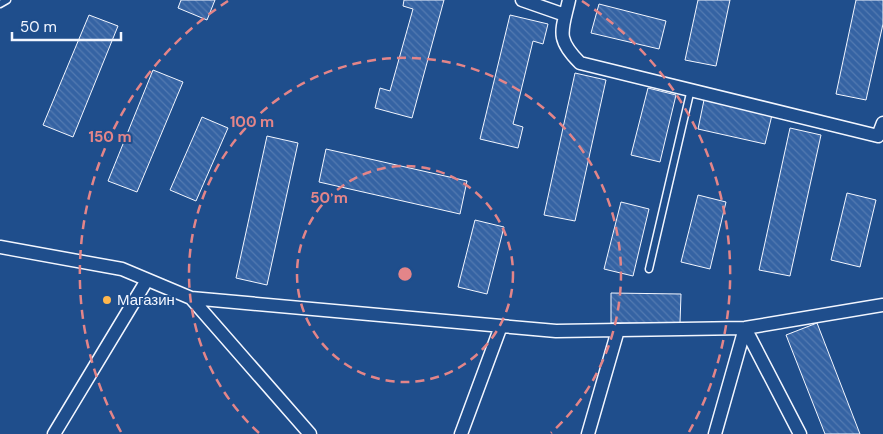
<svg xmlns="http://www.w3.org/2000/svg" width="883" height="434" font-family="'DM Sans',sans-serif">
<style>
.building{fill:url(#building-back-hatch);stroke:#f2f6ff}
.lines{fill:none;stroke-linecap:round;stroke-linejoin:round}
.service-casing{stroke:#f2f6ff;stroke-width:9}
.minor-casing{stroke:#f2f6ff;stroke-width:15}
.service{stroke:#1f4e8c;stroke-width:6}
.minor{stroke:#1f4e8c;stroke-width:12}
.ring{fill:none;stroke:#e38589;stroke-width:2.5;stroke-dasharray:9 6}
.poi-dot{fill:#ffb74d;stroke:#1f4e8c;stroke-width:2}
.labels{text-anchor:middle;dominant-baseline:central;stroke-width:4;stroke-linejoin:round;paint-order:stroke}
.poi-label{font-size:15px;fill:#f2f6ff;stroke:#1f4e8c;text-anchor:start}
.centre{fill:#e38589;stroke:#1f4e8c;stroke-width:2.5}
.ring-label{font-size:15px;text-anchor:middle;font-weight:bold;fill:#e38589;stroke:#1f4e8c;stroke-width:4;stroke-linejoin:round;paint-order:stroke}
</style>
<defs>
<pattern id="building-back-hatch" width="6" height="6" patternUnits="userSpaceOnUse" patternTransform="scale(1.25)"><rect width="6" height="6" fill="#3563a3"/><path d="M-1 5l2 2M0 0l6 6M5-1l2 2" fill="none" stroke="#537ab1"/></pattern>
</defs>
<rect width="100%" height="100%" fill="#1f4e8c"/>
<path class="building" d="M181,0H215L207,20L178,8Z
M404,0H444L412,118L375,108L380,88L390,91L413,9L403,6Z
M698,0H730L716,66L685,60Z
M856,0H883V24L866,100L836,94Z
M599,4L666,21L659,49L591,33Z
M89,15L118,26L73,137L43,125Z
M510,15L548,24L543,44L533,41L513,124L523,127L518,148L480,139Z
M153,70L183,82L137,192L108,181Z
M575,73L606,80L575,221L544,215Z
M648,88L676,95L660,162L631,155Z
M704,100L772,115L765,144L698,129Z
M202,117L228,128L196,201L170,190Z
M790,128L821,135L790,276L759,270Z
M267,136L298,143L267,285L236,278Z
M326,149L467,181L460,214L319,182Z
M847,193L876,200L860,267L831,260Z
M698,195L726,202L710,269L681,262Z
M621,202L649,209L633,276L604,269Z
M475,220L504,227L487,294L458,287Z
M611,293L681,294L680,323H611Z
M817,323L860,434H825L786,335Z"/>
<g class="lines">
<defs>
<path id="service" d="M0,4L7,0
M649,269L691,89"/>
<path id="minor" d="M522,0L565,15
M569,0C562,31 555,38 580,63L878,136L883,123
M0,247L122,269L191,298L556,331L745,328L883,305
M191,298L310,434
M745,328L800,434
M54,434L147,280
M461,434L501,326
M588,434L618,330
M715,434L745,328"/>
</defs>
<use href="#service" class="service-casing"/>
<use href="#minor" class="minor-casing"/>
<use href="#service" class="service"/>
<use href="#minor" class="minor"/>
</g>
<g class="ring">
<circle cx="405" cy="274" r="108"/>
<path d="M259 433A216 216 0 1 1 551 433"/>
<path d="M121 432A325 325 0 0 1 228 1M582 1A325 325 0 0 1 689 432"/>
</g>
<circle class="poi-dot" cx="107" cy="300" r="5"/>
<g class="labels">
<g class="poi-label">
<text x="117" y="300">Магазин</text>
</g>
</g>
<circle cx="405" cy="274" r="8" class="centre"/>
<g class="ring-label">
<text x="252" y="127">100 m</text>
<text x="110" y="142">150 m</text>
<text x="329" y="203">50 m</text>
</g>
<path d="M12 32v8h109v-8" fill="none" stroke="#f2f6ff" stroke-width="2.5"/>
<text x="20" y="32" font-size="15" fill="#f2f6ff" stroke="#1f4e8c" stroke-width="4" paint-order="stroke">50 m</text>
</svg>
